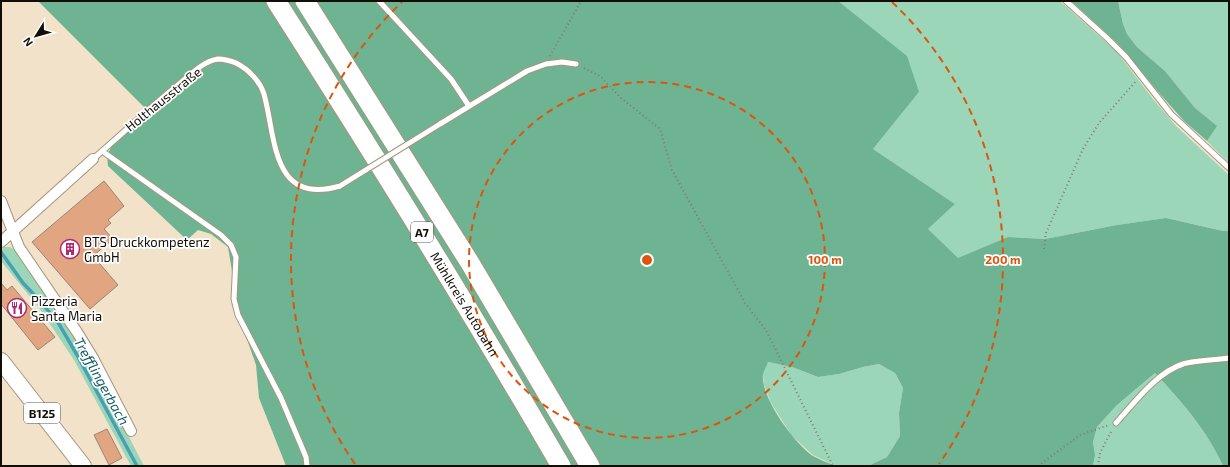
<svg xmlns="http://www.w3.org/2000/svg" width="1230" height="467" font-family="'Exo 2',sans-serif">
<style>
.green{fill:#9cd6b8}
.forest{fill:#6eb492}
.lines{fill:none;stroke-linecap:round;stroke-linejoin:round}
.stream{stroke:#48a1b0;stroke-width:3.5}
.building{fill:#e2a582;stroke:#9c8375}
.lane-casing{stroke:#a5977f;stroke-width:7}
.street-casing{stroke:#a5977f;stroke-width:12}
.primary-casing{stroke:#a5977f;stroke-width:18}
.highway-casing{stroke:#a5977f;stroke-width:21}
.path{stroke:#847a69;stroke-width:2;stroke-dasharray:1 3;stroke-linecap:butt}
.lane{stroke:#fff;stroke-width:5}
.street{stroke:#fff;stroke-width:10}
.primary{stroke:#fff;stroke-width:16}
.highway{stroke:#fff;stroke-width:19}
.lane-bridge-casing{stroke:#a5977f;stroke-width:7;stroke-linecap:butt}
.lane-bridge{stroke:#fff;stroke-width:5}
.ring{fill:none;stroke:#dd550c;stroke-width:2;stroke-dasharray:7 5}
.labels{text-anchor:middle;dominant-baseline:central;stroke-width:3.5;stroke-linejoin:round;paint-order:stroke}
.shield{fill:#fff;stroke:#595650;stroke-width:1}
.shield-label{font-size:12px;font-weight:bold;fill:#120d05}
.street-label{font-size:13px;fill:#120d05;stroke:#fff}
.poi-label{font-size:13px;fill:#120d05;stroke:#fff;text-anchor:start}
.water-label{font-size:14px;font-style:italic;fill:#0d5965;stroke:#fff}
.centre{fill:#dd550c;stroke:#fff;stroke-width:2}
.ring-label{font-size:12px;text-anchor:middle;font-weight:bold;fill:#dd550c;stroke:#fff;stroke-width:3.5;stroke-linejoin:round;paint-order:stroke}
</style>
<rect width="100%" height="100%" fill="#f1e2c9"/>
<path class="green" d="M838,1H1060L1117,52L1153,99L1176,126L1229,175V231H1223L1166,218L1117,225L1045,239L1008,237L958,259L928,229L955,204L873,149L919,92Z
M1118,1H1229V163L1207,141L1216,126L1195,108L1165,71L1137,47L1127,34L1123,24Z
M4,247H10L15,250L54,305L92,366L144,466H131L74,360L40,309L1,261V250Z
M768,362L792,367L818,377L839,374L863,367L879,364L895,373L903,388L899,413L900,436L887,457L868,466H836L813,455L792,436L771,403L764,385L763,373Z
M1155,373C1181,401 1207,430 1223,466H1093L1095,455L1093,442L1097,427L1117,405Z"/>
<path class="forest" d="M38,1H838L907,56L919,92L873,149L955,204L928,229L958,258L1008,237L1045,239L1117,225L1166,218L1223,231H1229V466H1223C1207,430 1181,401 1155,373L1117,405L1097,427L1093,442L1095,455L1093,466H868L887,457L900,436L899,413L903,388L895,373L879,364L863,367L839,374L818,377L792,367L768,362C767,366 764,370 763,374C760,397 795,444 813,456C820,460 829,463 836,466H286L259,398L256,365L248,342L236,317L231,298L233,277L228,247L211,234L198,230L187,240L108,166L107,156L111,147L150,113Z
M1071,1H1118L1123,24L1127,34L1137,47L1165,71L1195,108L1217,126L1207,141L1184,121L1160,94L1117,43Z"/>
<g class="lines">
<path class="stream" d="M1,252L23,283L41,302L59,324L77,355L137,466"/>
</g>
<path class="building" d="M104,181L124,206L108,220L111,223L104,229L113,239L93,256L118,285L90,309L32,242Z
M1,283L7,290L12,286L55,337L38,350L1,304Z
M107,429L122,458L109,465L94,435Z"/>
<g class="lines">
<defs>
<path id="lane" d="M379,1L451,79L469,106
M1066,1L1107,38L1126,57L1171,114L1229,168
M440,124L527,71L546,64L562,62L576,64
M102,151L221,235L231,245L236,257L234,299L238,315L281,398L306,457L307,466
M93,159C121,135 148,109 178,85C189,76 203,61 218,59C223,59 232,61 236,63C248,69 260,81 264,94C276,137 271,206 340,186
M1116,423C1134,403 1157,372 1183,364C1194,360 1216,360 1229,358"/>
<path id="street" d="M1,201L19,247L77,332L93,358L131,431
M1,242L93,159"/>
<path id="primary" d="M1,361L83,466"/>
<g id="highway">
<path id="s1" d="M276,1C374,154 470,309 561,466"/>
<path d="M305,1L470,263L590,466"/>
</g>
</defs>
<use href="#lane" class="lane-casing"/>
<use href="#street" class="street-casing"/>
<use href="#primary" class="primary-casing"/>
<use href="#highway" class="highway-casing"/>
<path class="path" d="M550,56L581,1
M584,68L600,76L621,98L660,129L672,170L745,303L766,330L833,466
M1044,249L1046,233L1083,149L1099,123L1136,81
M1038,466L1080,435L1109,425
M1098,466L1100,453L1112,430"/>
<use href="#lane" class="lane"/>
<use href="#street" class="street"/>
<use href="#primary" class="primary"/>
<use href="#highway" class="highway"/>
<defs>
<path id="lane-bridge" d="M340,186L440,124"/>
</defs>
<use href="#lane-bridge" class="lane-bridge-casing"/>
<use href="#lane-bridge" class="lane-bridge"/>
</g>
<g class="ring">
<circle cx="647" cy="260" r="178"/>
<path d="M355 464A356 356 0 0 1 402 2M892 2A356 356 0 0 1 939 464"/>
</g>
<defs>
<symbol id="building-ring" viewBox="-11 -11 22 22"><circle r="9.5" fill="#fff" stroke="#b0296d" stroke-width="1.5"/><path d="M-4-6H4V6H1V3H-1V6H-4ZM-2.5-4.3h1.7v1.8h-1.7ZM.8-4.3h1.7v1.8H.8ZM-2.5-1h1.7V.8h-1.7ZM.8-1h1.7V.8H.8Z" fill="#b0296d"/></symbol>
<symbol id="restaurant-ring" viewBox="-11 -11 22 22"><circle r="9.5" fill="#fff" stroke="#b0296d" stroke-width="1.5"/><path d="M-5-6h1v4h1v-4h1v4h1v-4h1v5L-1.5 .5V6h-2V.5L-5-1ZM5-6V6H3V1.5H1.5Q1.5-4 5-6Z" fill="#b0296d"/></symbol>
</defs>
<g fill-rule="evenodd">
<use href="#building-ring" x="59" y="238" width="22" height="22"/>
<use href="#restaurant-ring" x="6" y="297" width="22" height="22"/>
</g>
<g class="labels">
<g class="shield">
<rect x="411" y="222" width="22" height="20" rx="3"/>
<rect x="24" y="403" width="36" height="20" rx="3"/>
</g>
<g class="shield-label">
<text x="422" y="232">A7</text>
<text x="42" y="413">B125</text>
</g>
<g class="street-label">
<text transform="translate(163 99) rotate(-39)">Holthausstraße</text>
<text stroke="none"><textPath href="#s1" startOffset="357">Mühlkreis Autobahn</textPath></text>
</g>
<g class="poi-label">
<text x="84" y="242">BTS Druckkompetenz<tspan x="84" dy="15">GmbH</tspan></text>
<text x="31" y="301">Pizzeria<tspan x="31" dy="15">Santa Maria</tspan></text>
</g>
<g class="water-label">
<text transform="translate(102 381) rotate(61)">Trefflingerbach</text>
</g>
</g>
<circle cx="647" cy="260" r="6" class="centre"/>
<g class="ring-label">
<text x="825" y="264">100 m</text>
<text x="1003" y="264">200 m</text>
</g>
<rect width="1230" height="467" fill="none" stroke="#120d05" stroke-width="4"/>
<g transform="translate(36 36) rotate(233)" stroke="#ffffff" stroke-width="3" paint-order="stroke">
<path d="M0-3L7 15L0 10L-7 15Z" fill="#120d05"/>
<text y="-6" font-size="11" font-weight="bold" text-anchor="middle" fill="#120d05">N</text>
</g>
</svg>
